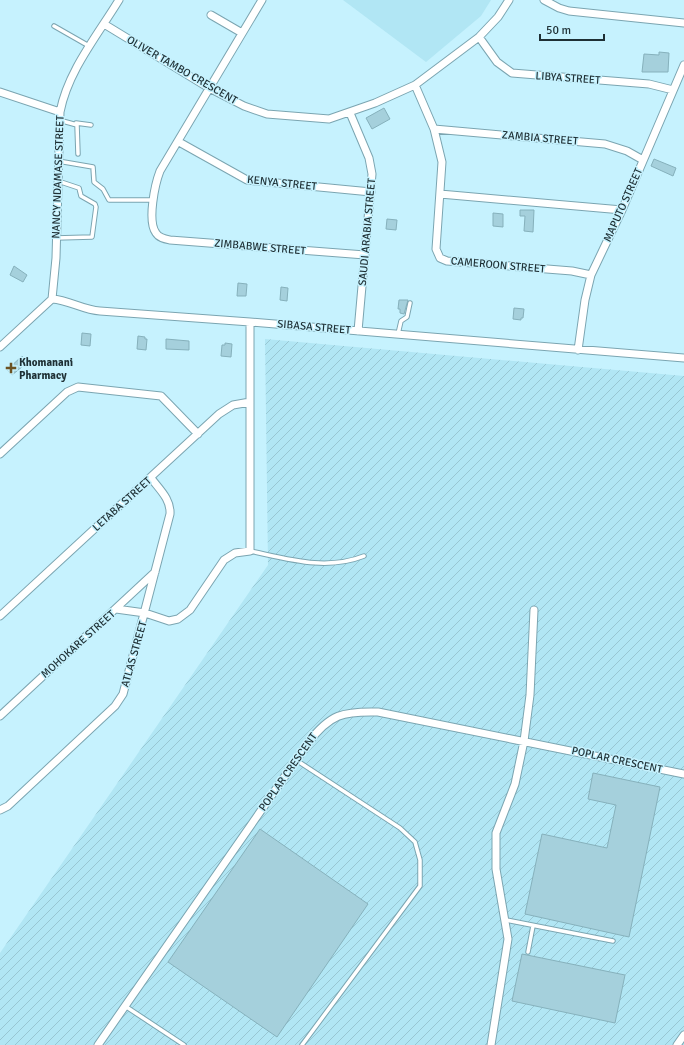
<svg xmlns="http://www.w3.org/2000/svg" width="684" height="1045" font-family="Signika,sans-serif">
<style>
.built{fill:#b1e6f4}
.industrial{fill:url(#industrial-furrows)}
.building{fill:#a5d0dc;stroke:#86b1bc}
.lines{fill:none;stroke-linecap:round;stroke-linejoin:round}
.lane-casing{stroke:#7ba5b1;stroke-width:5.5}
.street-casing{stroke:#7ba5b1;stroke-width:9}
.lane{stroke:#fff;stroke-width:3.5}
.street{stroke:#fff;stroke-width:7}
.poi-dot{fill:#6b5223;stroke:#c6f2fe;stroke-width:1.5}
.labels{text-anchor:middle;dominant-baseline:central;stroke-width:3;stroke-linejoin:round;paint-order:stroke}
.street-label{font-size:11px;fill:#1e2f34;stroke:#c6f2fe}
.poi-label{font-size:11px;font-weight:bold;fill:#1e2f34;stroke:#c6f2fe;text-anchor:start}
</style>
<defs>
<pattern id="industrial-furrows" width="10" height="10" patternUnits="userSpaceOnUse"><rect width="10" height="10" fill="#b1e6f4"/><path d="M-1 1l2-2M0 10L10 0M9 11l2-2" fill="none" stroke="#98c6d2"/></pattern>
</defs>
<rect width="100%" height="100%" fill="#c6f2fe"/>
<path class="built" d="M343,0H491L481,16L426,62Z"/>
<path class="industrial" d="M265,339L684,376V1045H0V953L268,565Z"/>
<path class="building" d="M659,52L669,53L668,72H642L644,54L659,55Z
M384,108L390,119L372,129L366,118Z
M654,159L676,168L673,176L651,166Z
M520,210H534L533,232L524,231L525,216H520Z
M493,213L503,214V227L493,226Z
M387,219L397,220L396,230L386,229Z
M14,266L27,275L23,282L10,275Z
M238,283L247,284L246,296H237Z
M281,287L288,288L287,301L280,300Z
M399,300H408L404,314L400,313V309H398Z
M514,308L524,309L523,318H521V320L513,319Z
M82,333L91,334L90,346L81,345Z
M138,336L145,337V339H147L146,350L137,349Z
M166,339L189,341V350L166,349Z
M225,343L232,344L231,357L221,356L222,345H225Z
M22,356L28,362L12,375L7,370Z
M593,773L660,787L629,937L525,914L542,834L607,848L616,805L588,799Z
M260,829L368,904L277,1037L168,962Z
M522,954L625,975L615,1023L512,1001Z"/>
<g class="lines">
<defs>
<path id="lane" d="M54,26L89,46
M59,120L77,125L78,154
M76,123L91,125
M58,161L93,167L94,182L103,189L109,200H153
M56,238L92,237L96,207L95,204L81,196L79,188L58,181
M398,334L401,321L407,317L410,303
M250,551C288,559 326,571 364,556
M296,760L400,828L415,842L420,860V886L302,1045
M506,920L613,941
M528,952L533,926
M125,1006L184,1045"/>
<path id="street" d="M262,0L160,171C155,184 147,221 156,233C159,238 165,239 170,240L365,255
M544,0L559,8L569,11L684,23
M211,15L242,33
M104,24L209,88L244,106L267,114L329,119L375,103L415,85L479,37L498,17L509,0
M479,37L497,62L512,73L649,84L673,90
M415,85L434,129L442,162L436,249L440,258L447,261L572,271L591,275
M0,92L60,112
M350,113L369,158L372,174L358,331
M434,129L605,144L627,151L643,160
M179,142L247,180L371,192
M440,194L622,210
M52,299C69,300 83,310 100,311L250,322L684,358
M0,347L52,299L56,258L60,112C68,71 97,36 119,0
M578,350L585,300L591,275L622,210L684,65
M0,454L67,392L78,387L161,396L198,434
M116,609L145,613L169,621L178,619L190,610L224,560L235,553L250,551V322
M0,616L219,414L233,405L250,402
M0,716L155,572
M0,810L8,806L115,706L123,694L170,514C171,499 159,489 151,478
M98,1045L308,743C330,714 343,711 378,712L684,774
M491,1045L508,939L496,869V833L515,784L524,741L530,695L534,610
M677,1045L684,1035"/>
</defs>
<use href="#lane" class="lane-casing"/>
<use href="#street" class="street-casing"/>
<use href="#lane" class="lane"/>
<use href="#street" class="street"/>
</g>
<path class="poi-dot" d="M9 362h4v4h4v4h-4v4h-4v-4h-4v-4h4z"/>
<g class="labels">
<g class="street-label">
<text transform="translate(182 70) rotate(30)">OLIVER TAMBO CRESCENT</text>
<text transform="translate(568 78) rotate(4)">LIBYA STREET</text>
<text transform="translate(540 138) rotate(5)">ZAMBIA STREET</text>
<text transform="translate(58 177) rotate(-88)">NANCY NDAMASE STREET</text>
<text transform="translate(282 183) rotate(6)">KENYA STREET</text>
<text transform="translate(623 205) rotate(-66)">MAPUTO STREET</text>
<text transform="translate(367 232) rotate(-85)">SAUDI ARABIA STREET</text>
<text transform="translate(260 247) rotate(5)">ZIMBABWE STREET</text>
<text transform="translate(498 265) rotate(5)">CAMEROON STREET</text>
<text transform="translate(314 327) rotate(5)">SIBASA STREET</text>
<text transform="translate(122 504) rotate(-42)">LETABA STREET</text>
<text transform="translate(78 644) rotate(-42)">MOHOKARE STREET</text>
<text transform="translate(134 654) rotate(-74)">ATLAS STREET</text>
<text transform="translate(617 760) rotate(12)">POPLAR CRESCENT</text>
<text transform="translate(288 772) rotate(-55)">POPLAR CRESCENT</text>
</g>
<g class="poi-label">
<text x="19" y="362">Khomanani<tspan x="19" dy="13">Pharmacy</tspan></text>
</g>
</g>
<path d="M540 34v6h64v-6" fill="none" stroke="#1e2f34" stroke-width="2"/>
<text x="546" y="34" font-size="12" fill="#1e2f34" stroke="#c6f2fe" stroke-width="3" paint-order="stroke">50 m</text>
</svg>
